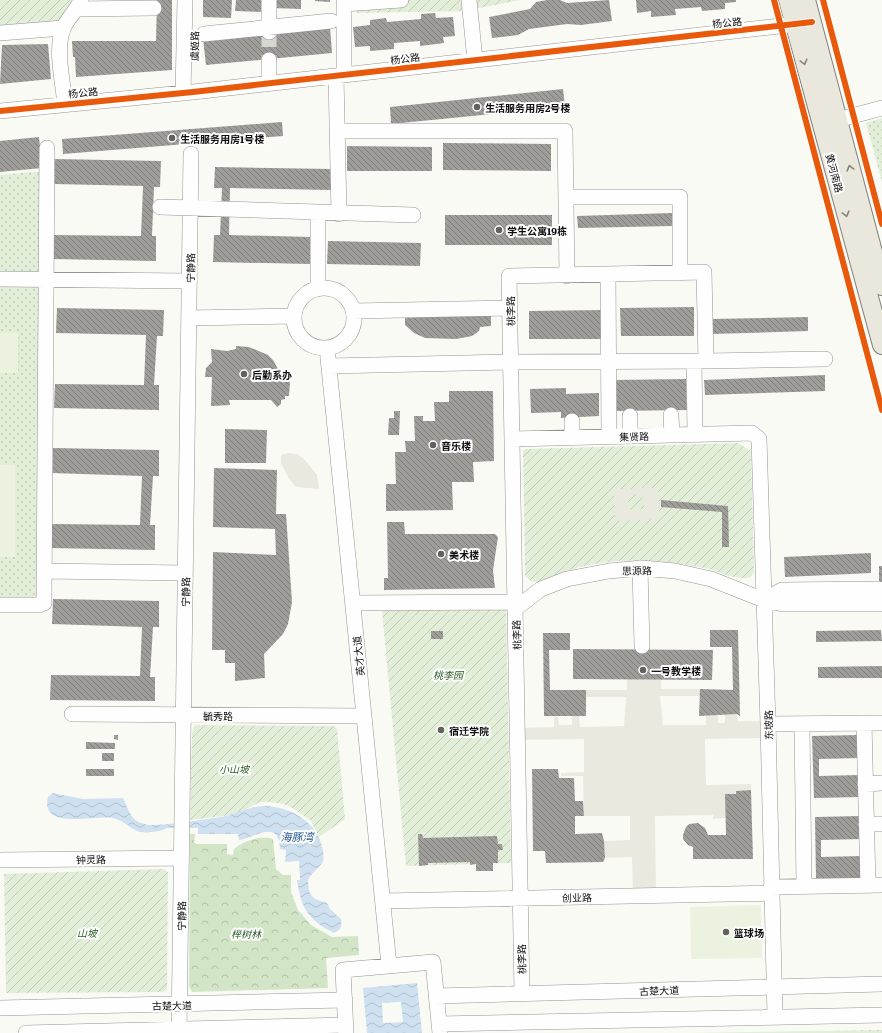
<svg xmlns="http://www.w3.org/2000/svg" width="882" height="1033" font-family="Literata,'Noto Sans SC',serif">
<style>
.grass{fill:url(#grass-dots)}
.forest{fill:url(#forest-crowns)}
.garden{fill:url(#garden-furrows)}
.pitch{fill:#ebf3e0}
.plaza{fill:#eae9e0;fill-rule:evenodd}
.water{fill:url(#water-waves);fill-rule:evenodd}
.building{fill:url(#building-back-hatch)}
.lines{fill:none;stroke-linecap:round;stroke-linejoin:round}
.minor-tunnel{stroke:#d7d7d2;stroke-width:15;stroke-dasharray:15 8;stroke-linecap:butt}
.minor-casing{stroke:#949492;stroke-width:16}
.major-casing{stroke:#82827f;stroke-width:20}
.minor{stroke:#fefefe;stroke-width:15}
.major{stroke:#eae8dc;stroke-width:18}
.cycleway-casing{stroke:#fff;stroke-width:8}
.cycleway{stroke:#e8590c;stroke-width:6}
.oneway{stroke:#87867f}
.poi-dot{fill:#61615f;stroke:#fff;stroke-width:1.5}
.labels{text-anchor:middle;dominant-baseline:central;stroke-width:4;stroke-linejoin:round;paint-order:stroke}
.street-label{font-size:10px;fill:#0e0e0e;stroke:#fff}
.poi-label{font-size:10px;font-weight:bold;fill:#0e0e0e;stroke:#fff;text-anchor:start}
.park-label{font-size:10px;font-style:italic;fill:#2b5f26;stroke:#fff}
.water-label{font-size:11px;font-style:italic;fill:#265692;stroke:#fff}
</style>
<defs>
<pattern id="grass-dots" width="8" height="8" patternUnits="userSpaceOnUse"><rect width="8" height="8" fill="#e2eed7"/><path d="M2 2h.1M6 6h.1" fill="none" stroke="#c1cbb7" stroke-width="1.8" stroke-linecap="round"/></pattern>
<pattern id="forest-crowns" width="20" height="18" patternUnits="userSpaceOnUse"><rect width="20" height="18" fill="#d2e5c6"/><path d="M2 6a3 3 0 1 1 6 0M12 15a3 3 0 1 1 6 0" fill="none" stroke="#b3c3a9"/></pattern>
<pattern id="garden-furrows" width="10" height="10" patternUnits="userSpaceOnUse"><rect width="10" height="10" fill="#e2eed7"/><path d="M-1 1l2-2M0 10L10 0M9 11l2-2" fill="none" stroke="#c1cbb7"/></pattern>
<pattern id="water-waves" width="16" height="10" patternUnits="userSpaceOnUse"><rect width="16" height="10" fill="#cfe1f1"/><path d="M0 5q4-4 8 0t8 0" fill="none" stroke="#b1c0cd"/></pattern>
<pattern id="building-back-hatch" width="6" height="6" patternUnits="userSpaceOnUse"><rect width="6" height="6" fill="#9e9d9a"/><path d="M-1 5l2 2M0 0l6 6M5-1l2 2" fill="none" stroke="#7f7e7c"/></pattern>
</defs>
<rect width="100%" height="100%" fill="#fafaf5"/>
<path class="grass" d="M882,118V182L866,123Z
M43,171V275L0,276V175Z
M0,285H42L38,602L0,601Z
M882,1030V1033H688Z"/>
<path class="forest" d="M190,834H195L194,842L196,844H227V854L233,855L234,849C242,841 262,835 273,839L276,869L283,875H291V892L298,910L311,925L332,937L358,936L359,955L326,958L328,988L192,992L189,986Z"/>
<path class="garden" d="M0,0H75L61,25L0,29Z
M357,0H520L464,11L357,13Z
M738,443L751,451L754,572L751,577C735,582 719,570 704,568C676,562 646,559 618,561C601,563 583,565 567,571C559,573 542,582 535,582C530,582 528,579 525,575L523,451L526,449Z
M506,608L511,863L406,866L382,611Z
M195,725L334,726L337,729L345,819L319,837L311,821L294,809L284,804L270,802H260L240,812L224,816L190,820L192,733Z
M164,869L168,872L167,990L163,992L6,993L4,874Z"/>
<path class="pitch" d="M0,333H18V373H0Z
M0,465H15V557H0Z
M761,905L762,958L691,959L690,907Z"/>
<path class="plaza" d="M289,453L297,454L305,460L317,475L319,489L296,487L289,479L281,463V455Z
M658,488L659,519L615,521L614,489ZM635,494L641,495L645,502L644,508L636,511L631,510L628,505V499Z
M627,679L661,680V689H700V696H660L663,725H706V715L718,714V723H725V714H737V721H768V738L705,739L706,785L751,784V790L736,791L726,818L713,819V815L655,816L656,896H633L632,857L605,858L604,841L630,840V816H584L583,776H561V773L584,772V739L518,740V728L554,727V717H558L559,725H572V716H579L580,727L624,726L626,697H586V690H627Z"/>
<path class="water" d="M53,793L83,799L123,798C130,812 130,822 149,825C173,825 198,820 222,817C232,815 241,810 251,808C274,801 306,814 317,834C321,840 325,854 323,861C320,868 311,873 308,880C309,897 311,898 327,903L330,909L341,919C342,926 341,930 334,933C308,920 301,908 297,880H300L299,861L285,862L286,850L280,849C279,818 255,838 239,840L238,834H198V828H167C162,831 158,831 152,832C131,835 130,822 113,818C96,815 39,831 48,797Z
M417,983L422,1033H367L363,988ZM401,1002L403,1022L383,1023L382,1003Z"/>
<path class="building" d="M157,0H172V70L76,77L75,57H73L72,41H156Z
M203,0H232L231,18L203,17Z
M236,0H264V12L235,11Z
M272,0H301V9L272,8Z
M315,0H330V2L315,1Z
M547,0H560L567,3L609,0L612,21L581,25L567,24L529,29L518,35L492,38L489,17L530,9L536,2Z
M636,0H736V2L725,3V9L702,11L701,7L675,9L676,15L651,17V11L637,13Z
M435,13L436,18L453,17L455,36L443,37L444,43L420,46V41L394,43V49L370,51V46L355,47L353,27L370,25V20L386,18L387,22L421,19V14Z
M330,27L332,53L206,65L203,39Z
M48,44L51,79L0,84L2,45Z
M563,89L565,107L391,124L390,107Z
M282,122L283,136L63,154L62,139Z
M39,137L42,168L0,172V141Z
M443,143L551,144V171L443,170Z
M347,146L432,147V171H347Z
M54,159L161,161L160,187H154L152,236H156V261L52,259V235L141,236L143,186L54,184Z
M215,167L331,169V190L230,188L229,235L311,237L310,264L213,262L214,235H220L222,188H214Z
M672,213V226L578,228L577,216Z
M445,215H552V245H445Z
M328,241L421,243L420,266L327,264Z
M694,307V336H621L620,308Z
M57,308L164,310L163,336H157L154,385H159V410L54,408L55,384L144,385L146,335L56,333Z
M603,310V339H529V311Z
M405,312L491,314V326L480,327L479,331L472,336L456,339L425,338L414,333L405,325Z
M808,317V331L712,334V319Z
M236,346L249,347L268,355L273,360L284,380L290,381L289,396H285V399L281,400V404L277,407L271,400H229L230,405L211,406L212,377H205L206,368L212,362L211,349L227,351L236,349Z
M825,375V391L705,395L704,380Z
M686,379L687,410L615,411L614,380Z
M566,388V394L599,393V416L561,418V412L531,413L530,389Z
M449,391H493L494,461L473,462L474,482H452L453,510L386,511V484H396L395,452H406L405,441H415L414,416H423V421H435L434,402H449Z
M394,411H400L399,435H388L389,418H394Z
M225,429L267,430L266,463H225Z
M53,448L159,450V476H153L150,525H155V550L50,548L51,524L140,525L142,476L52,473Z
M214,468L277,470L276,514H286L292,602L288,624L283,634L264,654L265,678L235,681V663H225V650H212L213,552L276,555L275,529L213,527Z
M661,500L728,506L729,547H722V512L661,507Z
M387,522H404L405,534H495L498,537L493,570L495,588L384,590V578H388Z
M871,553V573L785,577L784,557Z
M879,566H882V585H879Z
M53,599L159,601V627H153L150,677H155V701L50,700L51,675L140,676L142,627L52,624Z
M710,630H738L740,716L737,714L699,716L700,689L733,690L732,647H710Z
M881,630L882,641L816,642V631Z
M431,631H443V639H431Z
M543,633H570V650H549L550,690H586V716H544Z
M573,649L713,650L712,680L573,679Z
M882,666V678H818V667Z
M114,735H118V740L114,739Z
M859,735L860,758L819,759V776L859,775L860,797L814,798L812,736Z
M86,742L115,743V749H86Z
M102,753H114V761H102Z
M86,769H114V776H86Z
M532,769H558L559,778H574L575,801H583L584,816H575V834L602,833L604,841L605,858L603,862L546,863L545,851H533Z
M751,790L753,859H693V847L688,845L683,839V835L686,827L689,824L698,823L705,828L708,835H726L725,794H736V791Z
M861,816L862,839L821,840V857L862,856V878L816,879L815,817Z
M418,834H422L423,838L497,836L498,844H502L503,850H498V863H493V871H476V864L470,865V862L428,863V865L419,866Z"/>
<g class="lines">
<path class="minor-tunnel" d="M269,32V60"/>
<defs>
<path id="minor" d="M269,0V32
M469,0L475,60
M344,4L401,0
M78,9L154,8
M0,33L63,28
M204,34L331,21
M269,60V83
M344,75V0
M336,76L339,214
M183,93L185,0
M65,104C63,82 55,50 63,29C67,18 77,11 81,0
M0,111L193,92L806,23
M837,120L882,108
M337,131H565L567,276
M566,197H680V273
M160,207L413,215
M608,274L609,436
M0,279L189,281
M294 318a30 30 0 1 1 60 0a30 30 0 1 1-60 0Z
M318,289V213
M353,311L510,308
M189,318L294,316
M327,348L389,965
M694,361L695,434
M706,361L825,359
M329,366L511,362L706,361L704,272L509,276C514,515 517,754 522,993
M671,415L672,435
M630,416V436
M572,421V437
M512,439L752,433L759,439L768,724L775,1017
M640,568L642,646
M44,571L185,573
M764,600L782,590L879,589L882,591
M353,603L515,602
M0,605H39L44,603L47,148
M515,609L541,589L567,579L609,571L642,568L675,571L711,579L764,600L783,604H880L882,601
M72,714L364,716
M864,723L868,885
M768,724L882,723
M802,724L804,886
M865,784L882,783
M866,824H882
M0,860L181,858
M771,887L882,885
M383,901L772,893
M436,996L882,984
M0,1008L345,1000
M439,1024L882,1015
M26,1033L346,1025
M179,1033L191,154
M346,1033L343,970L433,962L440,1033"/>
<path id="major" d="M788,0L882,345
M806,0L882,286"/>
</defs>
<use href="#minor" class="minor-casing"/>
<use href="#major" class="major-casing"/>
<use href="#minor" class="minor"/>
<use href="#major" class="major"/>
<defs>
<path id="cycleway" d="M774,0L882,410
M823,0L882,224
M0,111L193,92L812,22"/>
</defs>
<use href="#cycleway" class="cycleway-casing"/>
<use href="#cycleway" class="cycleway"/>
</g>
<defs><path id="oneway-chevron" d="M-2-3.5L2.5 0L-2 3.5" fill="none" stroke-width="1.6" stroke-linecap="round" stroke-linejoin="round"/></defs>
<g class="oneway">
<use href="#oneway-chevron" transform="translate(804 62) rotate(75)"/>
<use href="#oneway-chevron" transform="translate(850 168) rotate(-105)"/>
<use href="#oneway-chevron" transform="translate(846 214) rotate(75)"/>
</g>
<g class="poi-dot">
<circle cx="477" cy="107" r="4"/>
<circle cx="172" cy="138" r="4"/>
<circle cx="499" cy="230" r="4"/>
<circle cx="244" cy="374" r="4"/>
<circle cx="433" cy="445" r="4"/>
<circle cx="441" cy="554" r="4"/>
<circle cx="643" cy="670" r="4"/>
<circle cx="441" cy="730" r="4"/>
<circle cx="726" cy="932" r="4"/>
</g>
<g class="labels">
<g class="street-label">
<text transform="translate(727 22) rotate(-6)">杨公路</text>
<text transform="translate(194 46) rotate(-89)">虞姬路</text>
<text transform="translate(405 58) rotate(-7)">杨公路</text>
<text transform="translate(83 92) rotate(-6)">杨公路</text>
<text transform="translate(835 173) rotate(75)">黄河南路</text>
<text transform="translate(190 268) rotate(-89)">宁静路</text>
<text transform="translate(510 311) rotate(-91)">桃李路</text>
<text transform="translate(634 436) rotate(-2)">集贤路</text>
<text transform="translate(637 570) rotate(-1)">思源路</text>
<text transform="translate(185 592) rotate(-89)">宁静路</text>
<text transform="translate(516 635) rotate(-92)">桃李路</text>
<text transform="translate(358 656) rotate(-96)">英才大道</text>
<text x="218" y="715">毓秀路</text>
<text transform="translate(768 725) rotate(-91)">东坡路</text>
<text transform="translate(91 859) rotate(-1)">钟灵路</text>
<text transform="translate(577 897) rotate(-1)">创业路</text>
<text transform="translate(181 916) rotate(-89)">宁静路</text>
<text transform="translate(521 959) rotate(-91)">桃李路</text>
<text transform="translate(659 990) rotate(-2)">古楚大道</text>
<text transform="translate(172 1005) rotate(-1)">古楚大道</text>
</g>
<g class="poi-label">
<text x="485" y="107">生活服务用房2号楼</text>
<text x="180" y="138">生活服务用房1号楼</text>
<text x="507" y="230">学生公寓19栋</text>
<text x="252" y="374">后勤系办</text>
<text x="441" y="445">音乐楼</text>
<text x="449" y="554">美术楼</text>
<text x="651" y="670">一号教学楼</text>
<text x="449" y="730">宿迁学院</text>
<text x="734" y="932">篮球场</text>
</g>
<g class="park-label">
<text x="448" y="674">桃李园</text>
<text x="234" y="768">小山坡</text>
<text x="87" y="932">山坡</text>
<text x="246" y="933">榉树林</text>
</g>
<g class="water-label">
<text x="297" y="836">海豚湾</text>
</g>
</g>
</svg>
